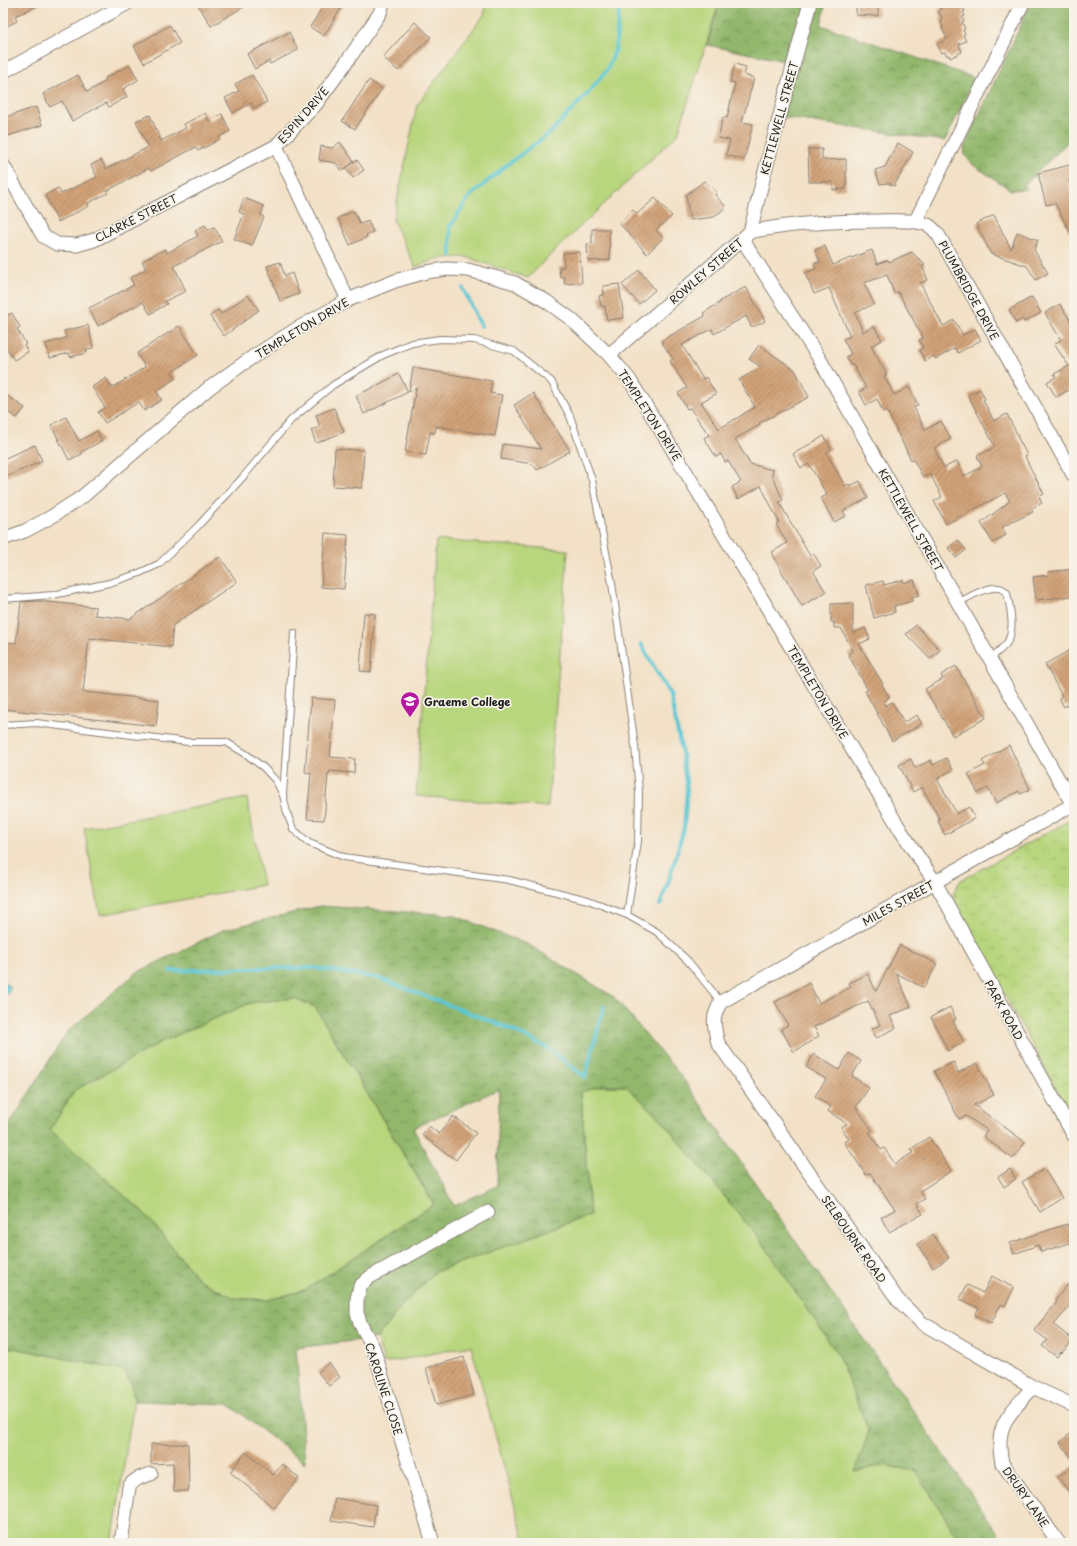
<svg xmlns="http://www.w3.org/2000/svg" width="1077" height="1546" font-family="'Playpen Sans',sans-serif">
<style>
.grass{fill:#b8d67d;stroke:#6a794c}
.forest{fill:url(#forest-crowns);stroke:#576a44;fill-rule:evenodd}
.park{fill:url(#park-crowns);stroke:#6a794c}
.water{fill:url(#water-waves);stroke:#3c7278}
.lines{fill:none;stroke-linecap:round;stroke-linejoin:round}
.stream{stroke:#5bc7d4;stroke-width:4}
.building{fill:url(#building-hatch)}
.lane-casing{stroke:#887e72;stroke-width:8}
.street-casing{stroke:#887e72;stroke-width:15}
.lane{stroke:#fff;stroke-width:6}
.street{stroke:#fff;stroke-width:13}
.labels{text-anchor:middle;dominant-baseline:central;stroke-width:3.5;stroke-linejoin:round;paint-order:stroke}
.street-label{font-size:11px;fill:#1c1c1c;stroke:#f7f3e8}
.poi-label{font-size:11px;font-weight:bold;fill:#1c1c1c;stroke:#f7f3e8;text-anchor:start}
</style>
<defs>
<pattern id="forest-crowns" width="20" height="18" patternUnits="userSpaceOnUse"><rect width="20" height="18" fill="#92b76c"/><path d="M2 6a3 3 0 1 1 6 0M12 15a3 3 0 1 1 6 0" fill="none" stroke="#769458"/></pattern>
<pattern id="park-crowns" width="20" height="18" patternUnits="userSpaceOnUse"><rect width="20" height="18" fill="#b8d67d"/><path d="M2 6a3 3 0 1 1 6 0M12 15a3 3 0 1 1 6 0" fill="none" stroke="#9eb76b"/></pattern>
<pattern id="water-waves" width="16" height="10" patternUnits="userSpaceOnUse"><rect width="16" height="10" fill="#5bc7d4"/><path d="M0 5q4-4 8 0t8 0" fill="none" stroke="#4faab5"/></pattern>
<pattern id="building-hatch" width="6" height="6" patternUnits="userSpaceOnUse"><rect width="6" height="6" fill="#d1a379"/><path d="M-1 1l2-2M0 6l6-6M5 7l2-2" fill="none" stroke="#a98462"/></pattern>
</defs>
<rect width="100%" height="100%" fill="#f7f3e8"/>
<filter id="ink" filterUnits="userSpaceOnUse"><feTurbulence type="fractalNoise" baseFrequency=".025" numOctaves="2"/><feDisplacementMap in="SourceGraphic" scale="8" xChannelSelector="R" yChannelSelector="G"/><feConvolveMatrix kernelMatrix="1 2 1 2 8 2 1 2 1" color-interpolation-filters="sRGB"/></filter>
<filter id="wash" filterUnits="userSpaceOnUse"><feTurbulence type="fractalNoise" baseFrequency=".012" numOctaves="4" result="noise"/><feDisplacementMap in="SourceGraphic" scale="16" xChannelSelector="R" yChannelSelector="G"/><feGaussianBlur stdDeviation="0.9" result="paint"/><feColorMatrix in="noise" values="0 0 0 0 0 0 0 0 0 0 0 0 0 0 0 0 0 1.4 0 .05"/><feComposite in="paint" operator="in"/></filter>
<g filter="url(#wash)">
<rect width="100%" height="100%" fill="#f3e1c7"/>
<path class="grass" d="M486,3H719L678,134L547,258L528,278L466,257L439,258L415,267L393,220L417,105L484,15Z
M436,540L568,550L548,807L416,796Z
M247,798L263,885L100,915L84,828Z
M295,998L315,1007L434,1205L305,1290L268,1300L234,1298L199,1280L144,1213L50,1130L74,1091L161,1042L250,1003Z
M601,1086H626L661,1119L765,1246L838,1355L869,1431L856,1472L882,1465L916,1471L961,1543H525L471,1346L384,1363L377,1338L399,1309L435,1272L590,1215L581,1092Z
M3,1346L122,1370L132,1384L134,1401L112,1543H3Z"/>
<path class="forest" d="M719,3H826L821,25L975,78L945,141L773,116L785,61L707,45Z
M1031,3H1074V136L1024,185L1027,189L1011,190L972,164L965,155L964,147Z
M320,906L453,915L529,945L614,997L681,1076L1005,1543H961L916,1471L882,1465L855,1472L869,1431L838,1355L765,1246L661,1119L626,1086H601L581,1092L590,1215L435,1272L399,1309L377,1338L296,1348L305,1463L228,1404L134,1401L132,1384L122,1370L3,1346V1135L67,1032L136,973L223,930ZM294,998L315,1007L434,1204L305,1290L268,1300L234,1298L199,1280L144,1213L50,1130L74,1091L161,1042L250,1003ZM499,1089L497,1186L454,1206L413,1128Z"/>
<path class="park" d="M1074,818V1121L954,902V891L961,880Z"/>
<path class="water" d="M3,981L11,988L3,998Z"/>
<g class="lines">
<path class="stream" d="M451,255L450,227L469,197L508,164L550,133L588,93L607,70L615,51L620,3
M463,288L481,326
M641,644L670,695L681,747L687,789L684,828L669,880L660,905
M170,971L249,968H315L378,978L506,1027L549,1049L585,1077L604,1007"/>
</g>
<g id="blocks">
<path class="building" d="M3,3H43L15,16L17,21L3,28Z
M197,3H250L211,26Z
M325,3H344L324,36L310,27Z
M856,3H878V16L856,15Z
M937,3H961L965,11L963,12L965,16L962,17L964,21L962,22L965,29L963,30L965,34L963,35L966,41L959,44L962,52L950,58L949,55L947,56L945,52L941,53L937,44L947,39L942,28L943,27L940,20L942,18L938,11L941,10Z
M415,22L431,37L398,71L383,57Z
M170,25L180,43L144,63L134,46Z
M289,32L298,50L270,64L269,61L255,69L247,54Z
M735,64L746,67L744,75L754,78L742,122L753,124L744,160L726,155L730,140L718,138L723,117L727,118L735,83L730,82Z
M130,65L138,80L123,89L127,97L109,107L106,103L72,121L62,101L50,107L43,94L78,75L87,92L106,81L105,78Z
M252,75L267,102L254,109L251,103L233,113L225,98L239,91L235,84Z
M369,80L382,89L355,129L342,121Z
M36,107L42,125L8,136L3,118Z
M205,113L209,121L222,114L230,131L219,137L220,139L198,151L196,147L151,171L149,168L107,191L108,193L88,203L89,206L58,222L45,195L58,188L61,194L97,177L91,165L101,160L106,169L148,147L136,121L150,115L161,141L186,128L184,124Z
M340,142L354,162L342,171L336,163L319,160L321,146L332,148Z
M898,143L913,152L894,186L888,183L880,184L875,170L885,167Z
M808,149H822V160L846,159V189L833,190V182H809Z
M357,160L364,170L353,178L346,168Z
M1074,164V180L1069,181L1074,201V240L1055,203L1046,205L1038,173Z
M704,181L717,192L715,195L726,207L714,217L690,220L686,195Z
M244,198L264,206L261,215L264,217L252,246L234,239L244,214L239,212Z
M655,198L672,216L656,230L663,238L647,254L619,223L633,210L637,214Z
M354,211L360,224L368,221L373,232L366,235L367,237L350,245L338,218Z
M994,215L1011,249L1017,232L1038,240L1034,250L1048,273L1036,280L1027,266L991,254L976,224Z
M205,225L208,230L214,227L222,241L174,266L186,291L165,301L167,304L150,314L143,302L98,326L89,308L134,285L130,278L146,269L142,261L165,249L167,253L198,236L195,230Z
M592,229H609L610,260L588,261L587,244L592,243Z
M825,246L833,265L872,250L877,264L888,260L889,262L912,252L925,265L922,266L928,280L920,283L943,326L954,320L963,335L975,329L981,340L958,353L955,348L936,359L934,356L925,361L919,350L923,348L919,340L923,338L898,292L894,293L887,275L864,283L874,304L855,313L863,332L874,326L882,340L871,346L887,375L884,376L894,395L909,387L918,405L914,407L925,430L941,421L951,439L934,448L944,468L957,461L964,476L982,467L977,456L995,447L968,395L980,389L985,399L983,400L994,421L1007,414L1018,436H1017L1027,455L1025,456L1031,469L1044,494L1039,497L1042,503L1031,509L1033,512L1002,527L1006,535L993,543L981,523L1010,501L1005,493L946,524L934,501L942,497L930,474L923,477L913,459L911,460L887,411L883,412L877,399L866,405L859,392L866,388L853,365L851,366L846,357L851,354L843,339L850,336L829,288L814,294L805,273L816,269L814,264L820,262L815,250Z
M580,252L582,283L565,284L564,277H560L559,267H564L563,253Z
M280,262L285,276L292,273L299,294L280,301L267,266Z
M639,270L655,290L639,304L622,285Z
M619,284L624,318L607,320L605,306H601L599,296L604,295L603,286Z
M746,287L765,321L755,326H751L746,316L714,334L712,329L682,345L703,379L706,377L716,394L701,402L719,429L755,407L739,380L761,367L749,359L759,345L795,370L809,397L759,423L760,425L735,439L750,464L773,470L772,475L783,500L779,502L810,556L814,554L821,566L813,571L826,592L802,606L782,572L772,552L787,543L776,524L779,522L761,486L738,499L732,487L741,482L728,461L725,462L721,454L716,457L704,438L709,435L690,408L687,409L678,393L687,388L670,361L673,359L661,341L705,316L703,313L721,302L720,301Z
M248,295L259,310L224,336L210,316L218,310L221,314Z
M1032,297L1041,313L1024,322L1023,319L1016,323L1009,310Z
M1060,304L1074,327V387L1056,397L1047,382L1056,377L1054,374L1069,366L1054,344L1061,340L1045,313Z
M12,313L20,327L17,329L26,344L24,345L28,352L14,360L3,342V318Z
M88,325L93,348L86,349L87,353L70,357L69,353L50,358L46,344L66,338L64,331Z
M179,326L198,355L172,372L176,378L156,391L162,400L144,411L139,402L105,423L98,412L105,408L92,387L106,378L112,388L145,367L137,353Z
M413,368L492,381L490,393L502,395L495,436L436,426L435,433L430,432L426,455L405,452L416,388L409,392Z
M399,374L408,392L364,414L356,396Z
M3,393L25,408L17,418L3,409Z
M533,393L570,451L537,470L533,464L501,459L503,444L541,449L514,405Z
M334,408L344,432L316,443L311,430L320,427L316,415Z
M66,417L79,441L97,431L102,441L81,452L82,454L69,460L51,425Z
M824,436L831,449L826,452L845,486L849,484L850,486L860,481L868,498L843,511L846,516L834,522L821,498L827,495L809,464L801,468L793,454Z
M35,445L42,461L6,477L3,471V459Z
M335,449L364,450L362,488L333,486Z
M325,533L348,535L344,589L321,587Z
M958,540L966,550L956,558L948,548Z
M220,557L237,582L173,625L171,647L89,638L83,692L159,700L156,726L3,709V642L16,643L21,602L38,601L96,607L95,615L130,619Z
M1074,569V596L1036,600L1033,577L1049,575L1048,572Z
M903,580L904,583L914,580L919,595L911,597L912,601L894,606L895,612L874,618L866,585L883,581L884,585Z
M853,603V633L865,628L870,639L859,644L883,684L882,685L889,697L883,703L885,706L892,702L904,722L917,715L922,724L892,741L865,691L868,690L848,654L853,651L841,628H834V622H831V604Z
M364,613L375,614L371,672L360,671Z
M916,625L940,650L930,659L906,634Z
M1074,648V717L1067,705L1064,707L1059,698L1062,696L1045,664Z
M956,666L986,718L953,736L925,689L943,679L941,675Z
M311,698L335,700L330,757L355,759L354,773L330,771L329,774H328L324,820L307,819L311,773L305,772Z
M1009,745L1030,789L1020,794L1019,791L996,803L988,788L978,793L968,774L985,765L982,761Z
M946,758L953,770L939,777L940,778L937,779L957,814L969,807L975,818L945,835L938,821L940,820L922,787L913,792L899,765L911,759L915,768L931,760L933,765Z
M900,945L937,964L924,988L896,973L911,1007L890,1016L896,1028L876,1038L872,1029L880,1025L868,1001L814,1027L819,1036L794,1052L781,1029L788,1025L775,1002L809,983L819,1003L851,987L849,983L868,974L876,991Z
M950,1007L956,1019L953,1021L964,1042L948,1051L931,1017Z
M849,1053L861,1061L852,1076L869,1088L856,1107L872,1130L869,1132L881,1150L884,1148L895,1164L914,1152L911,1149L929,1137L951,1171L920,1191L925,1199L917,1204L923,1214L889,1232L881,1217L895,1210L870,1173L866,1175L844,1142L849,1139L841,1127L847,1124L828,1111L831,1107L815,1096L826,1079L806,1067L814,1054L839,1070Z
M954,1062L958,1073L977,1063L994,1095L974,1105L1025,1142L1013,1159L983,1136L987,1130L966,1116L959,1119L934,1071Z
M453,1116L476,1133L456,1160L422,1135L429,1126L439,1134Z
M1010,1169L1016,1179L1004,1187L998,1177Z
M1044,1169L1062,1198L1040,1212L1022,1182Z
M1067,1224L1073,1242L1041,1252L1038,1245L1014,1254L1010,1243Z
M933,1234L949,1258L933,1268L917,1244Z
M992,1276L1014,1288L1005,1306L1001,1304L991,1323L975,1315L979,1308L960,1299L967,1285L983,1293Z
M1068,1284L1074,1289V1301L1054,1325L1073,1340L1062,1353L1061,1352L1057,1357L1042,1346L1047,1340L1034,1330L1057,1302L1055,1301Z
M464,1357L474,1395L436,1405L426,1368Z
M329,1363L340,1377L329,1386L318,1372Z
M1074,1431V1461L1060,1442Z
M151,1444H188L189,1491H174L173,1463L151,1464Z
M246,1452L273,1475L282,1464L299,1478L274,1508L230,1472Z
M1074,1465V1499L1058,1477Z
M335,1498L376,1505L373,1527L331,1521Z"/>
</g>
</g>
<g filter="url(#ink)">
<use href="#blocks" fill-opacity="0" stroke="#887e72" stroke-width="1"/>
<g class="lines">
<defs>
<path id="lane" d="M3,599L53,595L109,583L137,574L159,564L198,526L243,477L291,420L333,385L383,355L412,343L440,339L474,340L514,351L551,381L570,416L592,480L612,583L635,746L639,792L638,841L627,915
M958,603C969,597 997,579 1007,593C1010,607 1016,632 1006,644C1002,649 995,654 990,659
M3,725L36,723L188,742H226L246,754L264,768L276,781L283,795L287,813L293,829L309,843L344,857L509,880L588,900L627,915L657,932L688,961L721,1002
M283,795L294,633"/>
<path id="street" d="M3,72L128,3
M276,146L348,300
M3,165L43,236L57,244L77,245L94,240L276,146L316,104L348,60L380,13L383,3
M915,222L1023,3
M750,232L764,175L810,3
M742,239L819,358L1073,805
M609,355L750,232C793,223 832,221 876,221C893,221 912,219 928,225C932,227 936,232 939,236L1074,476
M3,539L25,531L51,517L82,497L209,388L254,356L295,330L348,300L395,281L426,272L447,269L468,270L487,275L515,283L546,301L571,319L609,355L629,379L662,432L901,831L935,882L1074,1136
M1074,804L721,1002C711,1018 714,1026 718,1043L898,1300L922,1323L1033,1387L1074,1406
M1033,1387C1009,1415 994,1424 1002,1463L1059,1543
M121,1543L129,1487C134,1479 141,1477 151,1474
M433,1543L373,1347L361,1325L357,1313V1299L360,1286L370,1277L488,1212"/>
</defs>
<use href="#lane" class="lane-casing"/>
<use href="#street" class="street-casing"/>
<use href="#lane" class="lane"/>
<use href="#street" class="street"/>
</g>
</g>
<defs>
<symbol id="school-pin" viewBox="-11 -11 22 30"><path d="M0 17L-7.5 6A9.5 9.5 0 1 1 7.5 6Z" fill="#b5179e" stroke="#f7f3e8"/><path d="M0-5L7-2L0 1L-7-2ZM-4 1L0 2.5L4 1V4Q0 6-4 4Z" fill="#fff"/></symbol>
</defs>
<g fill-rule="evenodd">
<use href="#school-pin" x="399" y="690" width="22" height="30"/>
</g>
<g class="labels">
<g class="street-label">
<text transform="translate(303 115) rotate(-49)">ESPIN DRIVE</text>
<text transform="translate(779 118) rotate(-75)">KETTLEWELL STREET</text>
<text transform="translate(136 218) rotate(-27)">CLARKE STREET</text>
<text transform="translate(706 271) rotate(-41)">ROWLEY STREET</text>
<text transform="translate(969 290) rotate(61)">PLUMBRIDGE DRIVE</text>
<text transform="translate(302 328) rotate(-31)">TEMPLETON DRIVE</text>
<text transform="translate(650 415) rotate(57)">TEMPLETON DRIVE</text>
<text transform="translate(911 520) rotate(60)">KETTLEWELL STREET</text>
<text transform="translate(818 692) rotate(59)">TEMPLETON DRIVE</text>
<text transform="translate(898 903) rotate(-29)">MILES STREET</text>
<text transform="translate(1004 1010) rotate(61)">PARK ROAD</text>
<text transform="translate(854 1239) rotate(55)">SELBOURNE ROAD</text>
<text transform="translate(384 1389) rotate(72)">CAROLINE CLOSE</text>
<text transform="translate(1026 1497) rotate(55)">DRURY LANE</text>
</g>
<g class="poi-label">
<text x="424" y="701">Graeme College</text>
</g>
</g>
<rect width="1077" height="1546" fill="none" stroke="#f7f3e8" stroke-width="16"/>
</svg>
